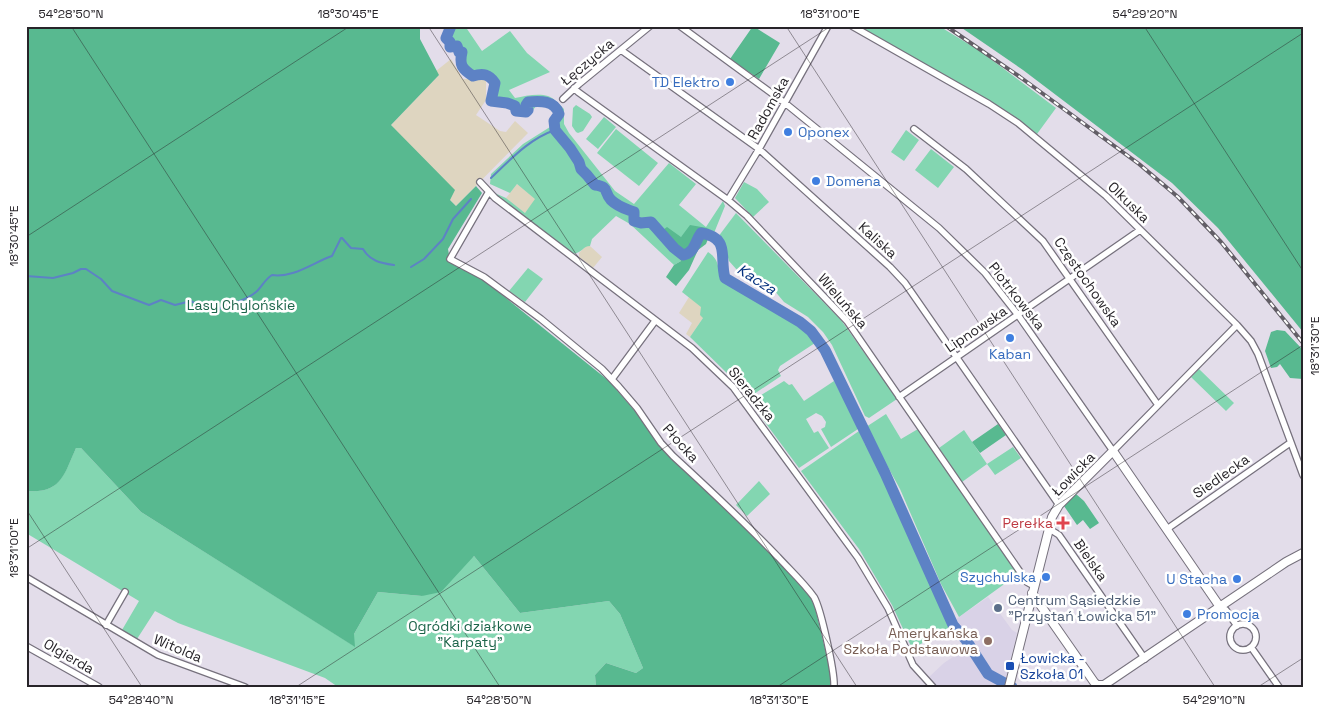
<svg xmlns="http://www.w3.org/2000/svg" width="1329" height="713" font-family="'Space Grotesk',sans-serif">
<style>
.industrial{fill:#ded5c0}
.education{fill:#d9d2e7}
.green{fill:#83d6b1}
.forest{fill:#58b990}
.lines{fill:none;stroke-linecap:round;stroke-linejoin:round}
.stream{stroke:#5d82c5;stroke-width:2}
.river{stroke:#5d82c5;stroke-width:11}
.minor-casing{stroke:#76717d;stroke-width:8}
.tertiary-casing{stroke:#76717d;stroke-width:10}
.minor{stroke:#fff;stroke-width:5.5}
.tertiary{stroke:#fff;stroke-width:8}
.rail-casing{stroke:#625e66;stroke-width:4}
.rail{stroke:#fff;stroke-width:2;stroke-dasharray:5.5;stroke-linecap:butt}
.ticks{fill:none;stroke:#272429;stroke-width:1;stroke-opacity:0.45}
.shop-dot{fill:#3f7fe0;stroke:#fff;stroke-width:2}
.health-dot{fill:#e0444e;stroke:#fff;stroke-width:2}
.service-dot{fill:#5c6f8a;stroke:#fff;stroke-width:2}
.education-dot{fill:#8d6e63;stroke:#fff;stroke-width:2}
.transit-dot{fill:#1a4fb4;stroke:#fff;stroke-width:2}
.labels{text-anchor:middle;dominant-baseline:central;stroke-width:5;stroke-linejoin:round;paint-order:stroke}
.street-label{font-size:14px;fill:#272429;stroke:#fff}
.shop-label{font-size:14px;fill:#366cbe;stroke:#fff;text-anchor:end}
.park-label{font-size:14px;fill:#1b6449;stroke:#fff}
.health-label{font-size:14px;fill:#be3a42;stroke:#fff;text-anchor:end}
.service-label{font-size:14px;fill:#4e5e75;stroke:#fff;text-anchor:start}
.education-label{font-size:14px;fill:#785e54;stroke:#fff;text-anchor:end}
.transit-label{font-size:14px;fill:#164399;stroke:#fff;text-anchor:start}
.water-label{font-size:15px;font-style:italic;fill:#04307e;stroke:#fff}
.neatline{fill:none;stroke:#272429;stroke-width:2}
.ticks-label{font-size:12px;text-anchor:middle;fill:#272429}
</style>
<rect width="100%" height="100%" fill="#e3ddea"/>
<path class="industrial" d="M451,59L463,79H486V100L476,115L500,131L506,132L515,121L528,133L456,206L450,200L391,125L439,75L436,71Z
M517,184L536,199L525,213L506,198Z
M586,246H590L602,257L593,268L579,257V253Z
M689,297L702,307L703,318L690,337L686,334L692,323L679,313Z"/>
<path class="education" d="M988,597L1012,630L1017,633L1004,687H938L928,678L944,663L966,648L949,624Z"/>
<path class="green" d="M452,26H465L482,51L510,31L527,53L550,72L509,90L515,98C525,96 538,93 548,96C554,98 560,105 564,109V124L569,133L615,191L634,204L669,163L696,184L679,205L706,227L723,201L725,206L714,233L707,228L681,237L657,235L681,261L674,265L630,224L616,216L592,239L590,246C583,246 582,253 573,254L490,191L506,198L525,213L535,199L517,184L510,193L490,184L491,174L523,144L550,127L554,114L548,105L536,106L531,113C520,118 518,111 509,107C503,104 495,104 489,102L488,100L492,94L494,84C488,74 484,72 473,74L463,61L465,57L460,47L449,37L453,30Z
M856,26H939L980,51L1056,108L1037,134L1011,114Z
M576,105L590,114L592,117L583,131L578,133L576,132L572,126L573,108Z
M604,117L616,127L598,149L586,139Z
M616,129L658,163L639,186L597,153Z
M906,130L919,140L904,161L891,152Z
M931,149L954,167L938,188L915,170Z
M744,182L757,189L769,202L753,217L735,198Z
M736,213L841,320L897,399L869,418L865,416L832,345L823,332L808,317L784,302L768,283L737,270L729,261L724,243L718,237Z
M708,252C722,261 715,270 725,280C728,284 748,293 755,297C776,310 799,323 815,343L780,366L778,370L781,376L748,398L734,380L690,337L703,318L700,315L701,307L682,292Z
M528,268L543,279L525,302L509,291Z
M1199,369L1234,403L1226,411L1191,377Z
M784,381L789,385L792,384L804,401L834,381L853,417L858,429L831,447L821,429L825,427L826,422L822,416L816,413L806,419L814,433L818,431L829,448L799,468L750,402Z
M886,414L901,439L918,429L1018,574L959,617L941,584L900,489L866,427Z
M964,430L987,464L1013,447L1021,458L995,475L987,464L962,482L939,448Z
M859,431L865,444H868L872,455L891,492L948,625V628L914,648L910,644L892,605L859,549L801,471Z
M76,448H81L141,512L354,646V634L378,592L422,596L474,556L520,613L609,601L620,614L643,668L636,673L606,663L595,675L596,687H338L325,678L178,623L155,611L137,639L122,630L139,601L26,533V491C61,494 64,474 76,448Z
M759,481L770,494L747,516L736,505Z"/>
<path class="forest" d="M26,26H420V39L439,75L391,125L455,190L450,200L456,206L476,186L482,193L448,249L450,260L454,265L481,278L609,381L634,410L659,444L671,458L764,546L813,599L832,678V687H596L595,675L606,663L636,673L643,668L620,614L609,601L520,613L474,556L441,592L422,596L378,592L354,634L355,647L141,512L81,448H76C64,475 61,494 26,491Z
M753,26L780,43L759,79L730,59Z
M959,26H1303V332L1218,228L1172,183L1023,70Z
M690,225L707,228L709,229L705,237L708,239L706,244L698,250L689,270L676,286L666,277L674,265L681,261L656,235L667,227L681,237Z
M1277,330L1285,331L1303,350V379L1290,378L1280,364L1277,367L1271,368L1265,351L1271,332Z
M998,424L1006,435L980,453L972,442Z
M1076,494L1084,501L1099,523L1090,529L1083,520L1077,525L1064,506Z"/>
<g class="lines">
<path class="stream" d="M491,178C511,159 529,139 555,130
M411,267L424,259L443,239L453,219L471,199
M26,276L53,278L73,273L81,269H86L101,279L112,291L149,305L161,300L175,305L191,301C207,311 214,312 231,304C240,301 248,299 256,292C262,287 265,279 272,275C294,278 312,263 332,256L341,238H342L351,248L363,249C370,261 380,263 394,265"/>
<path class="river" d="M451,26L446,38L450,42V47L457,46L459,52H462C459,65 462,69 473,76C483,73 489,74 495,83L491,101L507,103L515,106L516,111L526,112L528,110L526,105L528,102C540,101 555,100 559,114L554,121L555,130L570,148L579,162L581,169L587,175L595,185C610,187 603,191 611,200C618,207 626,209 634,212V221L641,223L651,222L674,248L683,255C695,253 695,241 701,233C731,238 719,257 725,278L800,322L811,331L825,350L885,473L953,625L966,640L988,674L1012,687"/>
<defs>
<path id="minor" d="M680,26L785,103L939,228L985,273L1018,315L1113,451L1237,325
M852,26L989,104L1018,123L1106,196L1237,325L1251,341L1258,354L1303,475
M621,50L759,149L890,267L905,283L1059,505
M574,88L578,92L728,200L747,216L847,321L1027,582L1034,586
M563,99L579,84L650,26
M914,129L966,169L1043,241L1158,405
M480,182L495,198L692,348L733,387L858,558L888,608L913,665L933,687
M488,193L450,259L484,277L541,319L602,369L619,387L637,408L661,443L673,456C709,489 744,522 778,557C790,570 804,583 814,597C821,609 835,673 834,687
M728,200L759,149L828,26
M612,379L655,321
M899,397L1140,230
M1048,528L1059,535L1145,659
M1167,529L1290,443
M26,577L158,655L245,687
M1220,607L1226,610L1237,626
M1230 637a13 13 0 1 1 26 0a13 13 0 1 1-26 0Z
M106,625L125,592
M26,646L99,687
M1251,647L1279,687"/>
<path id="tertiary" d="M1032,593L1094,682L1097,685H1104L1286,562L1303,553
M1009,687L1052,517L1059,505L1113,451L1220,607"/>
</defs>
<use href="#minor" class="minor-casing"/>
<use href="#tertiary" class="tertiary-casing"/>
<use href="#minor" class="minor"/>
<use href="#tertiary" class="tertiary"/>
<defs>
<path id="rail" d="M946,26L1020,77L1139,164L1178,197L1221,242L1303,343"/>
</defs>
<use href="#rail" class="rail-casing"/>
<use href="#rail" class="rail"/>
</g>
<path class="ticks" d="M71,26L500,687M428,26L857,687M786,26L1215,687M1144,26L1303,271M26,237L350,26M26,509L142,687M26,549L831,26M296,687L1303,33M777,687L1303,345M1258,687L1303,658"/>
<g class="shop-dot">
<circle cx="730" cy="82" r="5"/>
<circle cx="788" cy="132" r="5"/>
<circle cx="816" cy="181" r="5"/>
<circle cx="1010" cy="338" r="5"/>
<circle cx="1046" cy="577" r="5"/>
<circle cx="1237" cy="579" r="5"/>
<circle cx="1187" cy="614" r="5"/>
</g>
<path class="health-dot" d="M1060.5 515.5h5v5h5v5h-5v5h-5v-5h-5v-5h5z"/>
<circle class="service-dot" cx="998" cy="608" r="5"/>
<circle class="education-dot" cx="988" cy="641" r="5"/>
<rect class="transit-dot" x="1005" y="661" width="10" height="10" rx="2.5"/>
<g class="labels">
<g class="street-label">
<text transform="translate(587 62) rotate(-40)">Łęczycka</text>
<text transform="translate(768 108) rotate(-61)">Radomska</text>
<text transform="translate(1129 202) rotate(44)">Olkuska</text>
<text transform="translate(878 240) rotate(42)">Kaliska</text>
<text transform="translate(1088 282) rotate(55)">Częstochowska</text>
<text transform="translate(1017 296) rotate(52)">Piotrkowska</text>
<text transform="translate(843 301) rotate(49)">Wieluńska</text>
<text transform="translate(976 329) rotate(-34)">Lipnowska</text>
<text transform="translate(752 394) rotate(51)">Sieradzka</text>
<text transform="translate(681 443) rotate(48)">Płocka</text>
<text transform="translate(1073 474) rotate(-46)">Łowicka</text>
<text transform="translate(1221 476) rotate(-35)">Siedlecka</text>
<text transform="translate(1091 560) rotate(55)">Bielska</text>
<text transform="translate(178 648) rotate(23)">Witolda</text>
<text transform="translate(69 656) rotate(30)">Olgierda</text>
</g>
<g class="shop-label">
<text x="720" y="82">TD Elektro</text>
<text x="798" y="132" text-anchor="start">Oponex</text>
<text x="826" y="181" text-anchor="start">Domena</text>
<text x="1010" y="354" text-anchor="middle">Kaban</text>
<text x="1036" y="577">Szychulska</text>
<text x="1227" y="579">U Stacha</text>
<text x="1197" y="614" text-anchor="start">Promocja</text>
</g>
<g class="park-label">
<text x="241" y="305">Lasy Chylońskie</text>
<text x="470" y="626">Ogródki działkowe<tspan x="470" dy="16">"Karpaty"</tspan></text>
</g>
<g class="health-label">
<text x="1053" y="523">Perełka</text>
</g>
<g class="service-label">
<text x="1008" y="600">Centrum Sąsiedzkie<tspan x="1008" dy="16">"Przystań Łowicka 51"</tspan></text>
</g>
<g class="education-label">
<text x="978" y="633">Amerykańska<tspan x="978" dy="16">Szkoła Podstawowa</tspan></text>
</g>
<g class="transit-label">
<text x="1020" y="658">Łowicka -<tspan x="1020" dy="16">Szkoła 01</tspan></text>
</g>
<g class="water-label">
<text transform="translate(757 279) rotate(33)">Kacza</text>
</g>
</g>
<rect width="1329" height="713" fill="none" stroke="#ffffff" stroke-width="55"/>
<rect x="28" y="28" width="1274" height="658" class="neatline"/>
<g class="ticks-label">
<text x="71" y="18">54°28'50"N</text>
<text x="348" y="18">18°30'45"E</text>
<text x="830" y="18">18°31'00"E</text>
<text x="1145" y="18">54°29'20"N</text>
<text transform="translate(14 236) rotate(-90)" y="4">18°30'45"E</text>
<text transform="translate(1315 346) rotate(-90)" y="4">18°31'30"E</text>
<text transform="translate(14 548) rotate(-90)" y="4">18°31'00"E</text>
<text x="141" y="704">54°28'40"N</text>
<text x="297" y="704">18°31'15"E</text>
<text x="499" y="704">54°28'50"N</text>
<text x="779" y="704">18°31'30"E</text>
<text x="1214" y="704">54°29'10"N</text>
</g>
</svg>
